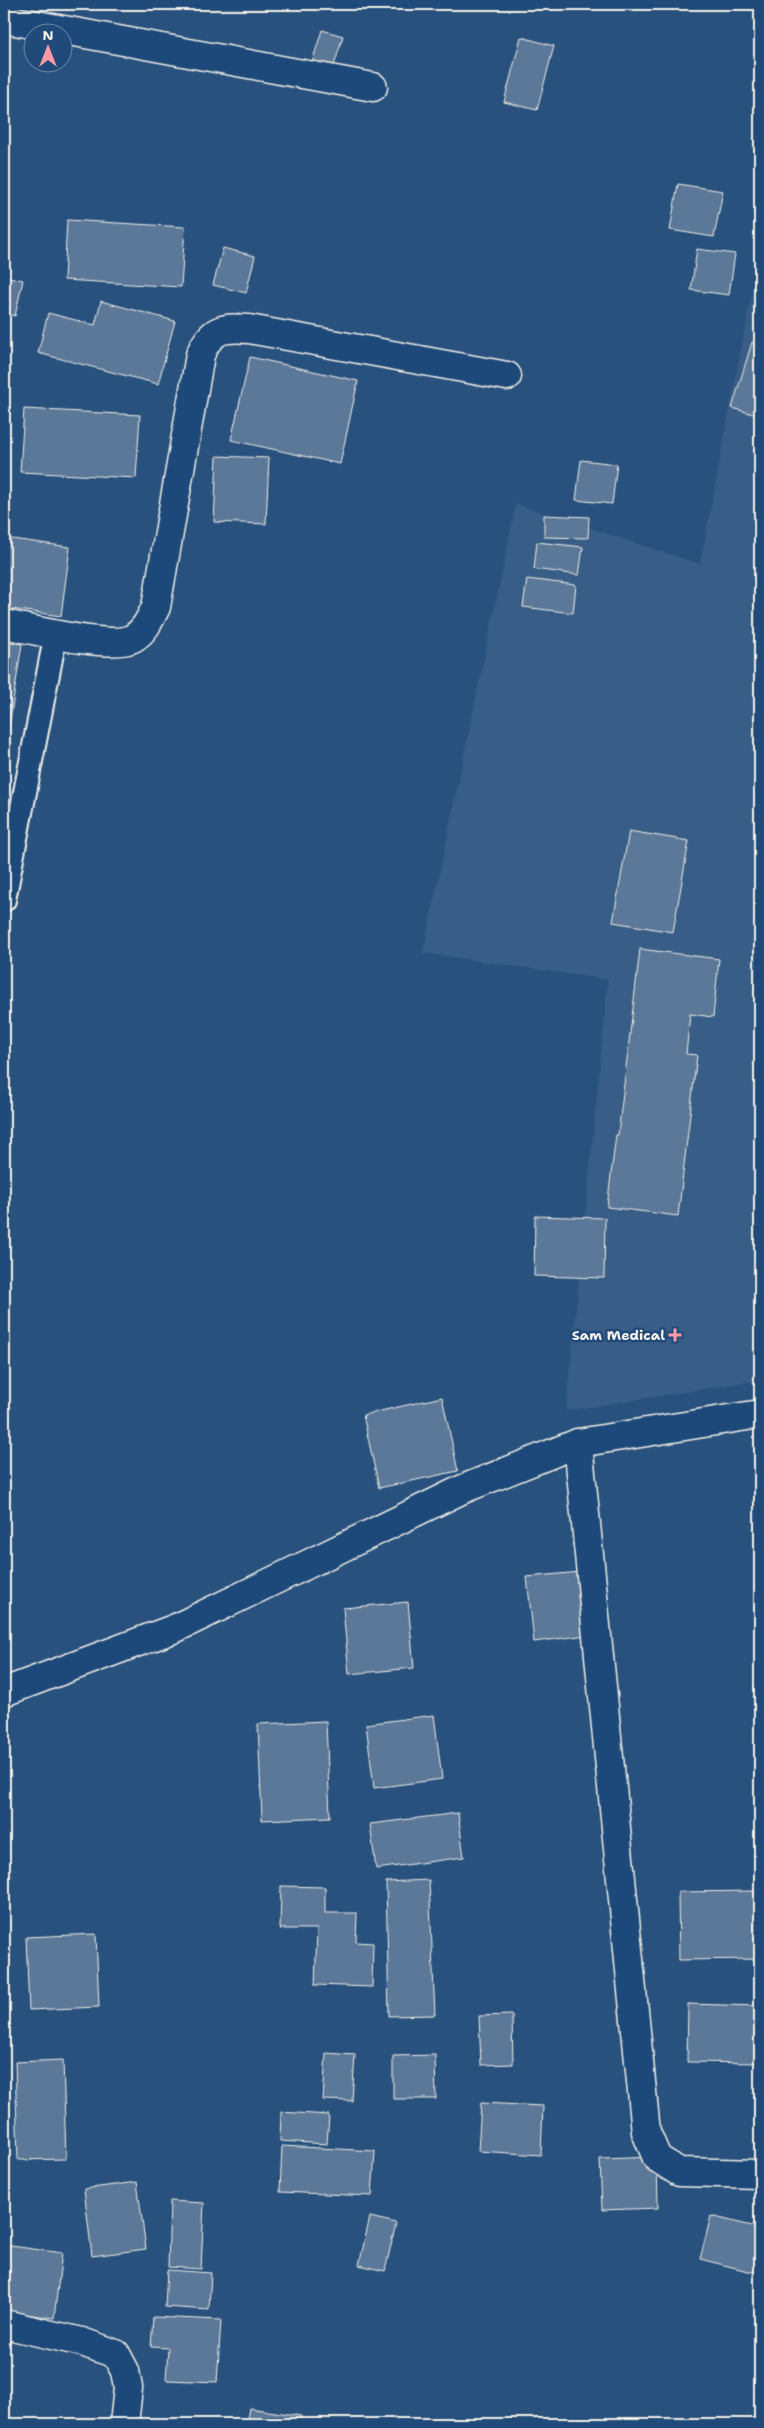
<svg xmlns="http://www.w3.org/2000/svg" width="764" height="2428" font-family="'Shantell Sans',sans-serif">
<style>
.built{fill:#375d86}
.building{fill:#5b7899;stroke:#f4f1e8}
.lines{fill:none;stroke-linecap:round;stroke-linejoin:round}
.lane-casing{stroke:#f4f1e8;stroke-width:26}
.street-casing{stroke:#f4f1e8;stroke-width:31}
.secondary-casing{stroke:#f4f1e8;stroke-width:31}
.lane{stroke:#1f4a7a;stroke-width:22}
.street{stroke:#1f4a7a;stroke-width:28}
.secondary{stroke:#1f4a7a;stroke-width:28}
.poi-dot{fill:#ff9aa2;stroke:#1f4a7a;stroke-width:2}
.labels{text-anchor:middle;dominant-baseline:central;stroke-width:5;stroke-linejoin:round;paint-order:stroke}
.poi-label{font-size:14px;font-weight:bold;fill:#f4f1e8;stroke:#1f4a7a;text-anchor:end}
</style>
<rect width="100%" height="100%" fill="#28517e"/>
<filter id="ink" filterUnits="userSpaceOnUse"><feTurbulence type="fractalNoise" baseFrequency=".02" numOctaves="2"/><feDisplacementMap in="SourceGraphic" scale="10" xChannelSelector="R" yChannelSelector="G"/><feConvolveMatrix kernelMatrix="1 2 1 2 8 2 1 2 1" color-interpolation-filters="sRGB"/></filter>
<g filter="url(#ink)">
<path class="built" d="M760,250V1380L566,1411L608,980L423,953L516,504L700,564Z"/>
<path class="building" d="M120,4H176V7L120,8Z
M322,30L343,36L333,69L312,62Z
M521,37L554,46L537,110L504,102Z
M678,184L723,191L714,237L670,230Z
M67,220L185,227L181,287L64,280Z
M223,248L255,256L246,293L213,285Z
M697,249L735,254L729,295L691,290Z
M4,276L23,280L15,316L4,313Z
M101,301L175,321L158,384L38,353L48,313L95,325Z
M752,342L760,345V416L732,408Z
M250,357L358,381L340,464L231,440Z
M24,409L140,415L136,478L20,472Z
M217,456L269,458L266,524L214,522Z
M581,460L617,464L612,504L576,500Z
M544,515L589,517L588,538L544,537Z
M5,538L70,547L61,616L4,608Z
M537,542L583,547L579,575L534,569Z
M527,579L576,585L573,613L523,607Z
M4,641L22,644L6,746H4Z
M629,831L689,841L673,932L613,922Z
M640,949L719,959L713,1017L690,1014L686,1054L697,1055L678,1216L607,1207L616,1135H618Z
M535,1216L605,1218L604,1278L534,1276Z
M442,1397L458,1471L379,1488L363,1415Z
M580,1572L587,1635L534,1642L527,1577Z
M408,1602L414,1668L349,1674L343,1608Z
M434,1715L442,1779L374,1788L366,1724Z
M326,1721L330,1817L262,1820L258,1724Z
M458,1813L464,1857L376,1869L370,1824Z
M429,1880L435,2015L389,2016L386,1882Z
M281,1886L325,1887V1913H357L356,1942L373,1943L372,1987L315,1985L317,1929H280Z
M760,1891V1959L679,1960L678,1892Z
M96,1934L99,2007L29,2010L26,1937Z
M688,2004L760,2006V2063L687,2062Z
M512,2015L513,2064L481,2065L479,2016Z
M326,2053L355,2055L352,2101L323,2100Z
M435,2055L436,2099H393V2056Z
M63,2060L66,2159L18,2160L15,2062Z
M481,2103L543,2106L541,2155L478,2151Z
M281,2112L329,2115L327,2144L280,2141Z
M282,2146L375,2151L372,2196L280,2192Z
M657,2157L658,2208L602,2210L600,2159Z
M137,2182L146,2249L92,2256L84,2189Z
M170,2201L204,2203L201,2269L168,2267Z
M711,2216L760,2228V2274L700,2259Z
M370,2217L396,2223L385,2271L359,2265Z
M4,2245L62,2253L54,2318L4,2311Z
M167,2270L211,2273L209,2310L165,2307Z
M153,2317L221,2320L217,2382L166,2380L168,2348L151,2347Z
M249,2408L301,2416L299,2424H246Z"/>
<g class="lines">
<defs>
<path id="lane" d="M4,900L56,633"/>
<path id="street" d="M4,19L373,87
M4,624C30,629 113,650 133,638C145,631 150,619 156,607L200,355C211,329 222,327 249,329L507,376
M578,1443L646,2132L657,2158L679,2172L760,2174
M4,2324L82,2342L116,2354L125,2371L128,2388L124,2424"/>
<path id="secondary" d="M4,1692L176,1628L463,1489L578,1443L760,1414"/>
</defs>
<use href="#lane" class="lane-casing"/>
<use href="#street" class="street-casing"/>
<use href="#secondary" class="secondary-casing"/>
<use href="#lane" class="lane"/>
<use href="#street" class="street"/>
<use href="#secondary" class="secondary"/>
</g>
</g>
<path class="poi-dot" d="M672.5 1327.5h5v5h5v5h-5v5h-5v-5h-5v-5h5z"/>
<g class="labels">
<g class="poi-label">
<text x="665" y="1335">Sam Medical</text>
</g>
</g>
<rect width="764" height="2428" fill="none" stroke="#1f4a7a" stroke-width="20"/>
<rect x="10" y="10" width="744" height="2408" fill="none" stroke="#f4f1e8" stroke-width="2" filter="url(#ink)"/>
<g transform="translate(48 48)"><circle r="24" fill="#1f4a7a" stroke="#748da6"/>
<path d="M0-4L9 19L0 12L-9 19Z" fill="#ff9aa2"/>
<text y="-8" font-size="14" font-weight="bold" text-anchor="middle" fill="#f4f1e8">N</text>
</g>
</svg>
